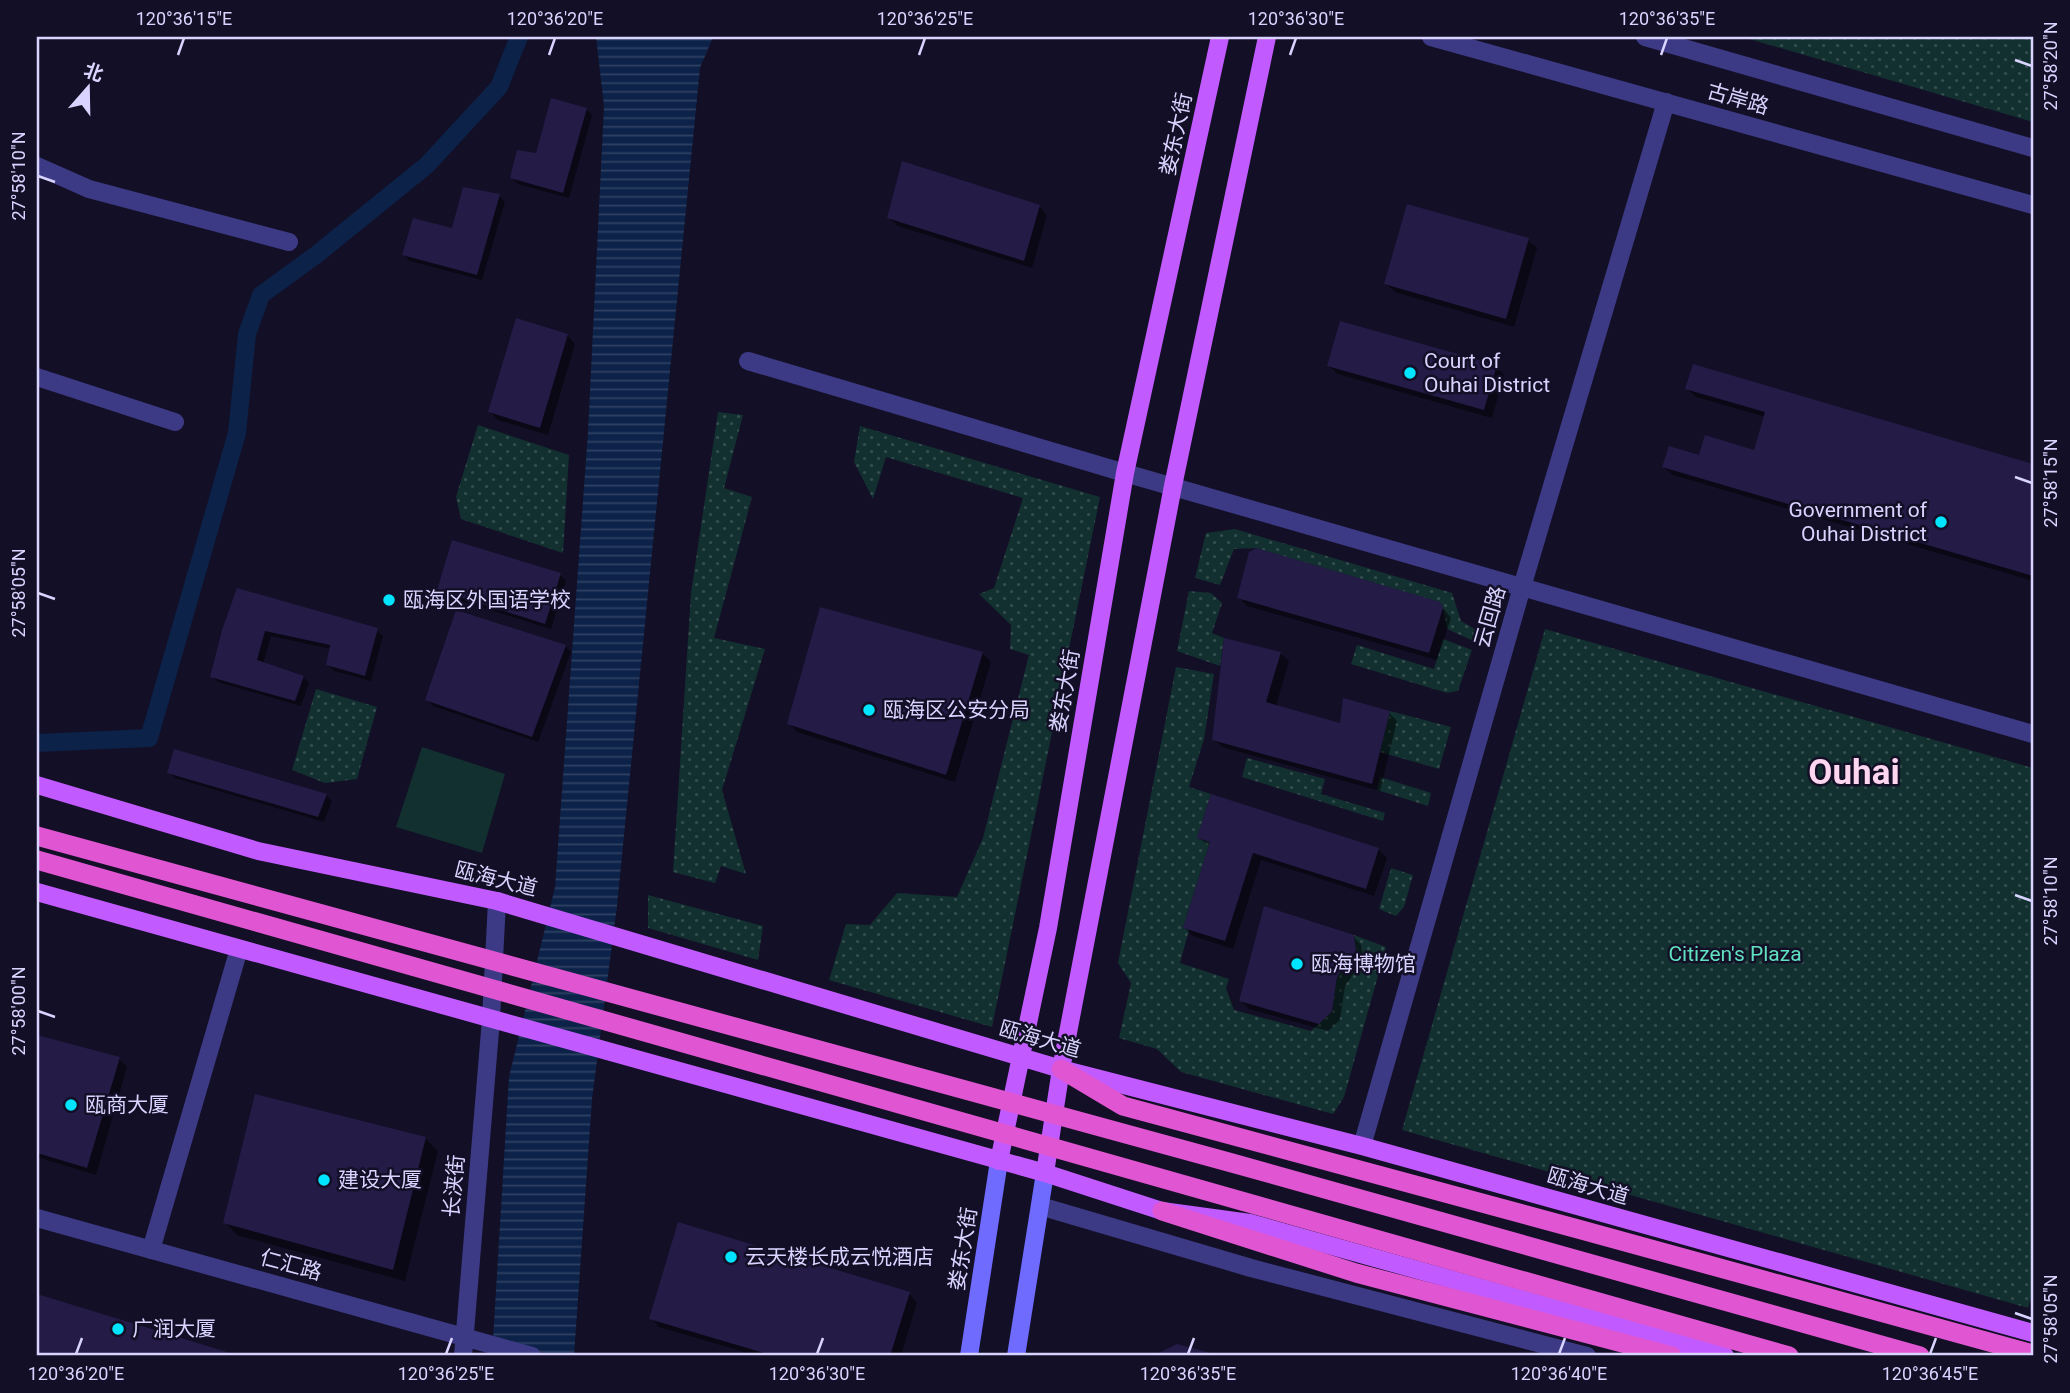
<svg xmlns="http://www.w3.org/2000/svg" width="2070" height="1393" font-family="Roboto,'Noto Sans SC',sans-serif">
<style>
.grass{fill:url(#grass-dots)}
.pitch{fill:#12302f}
.water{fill:url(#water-rules)}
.shadow{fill:#0007}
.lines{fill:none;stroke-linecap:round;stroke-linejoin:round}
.canal{stroke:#0c2248;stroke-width:18}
.building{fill:#241b47}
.minor{stroke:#3d3a85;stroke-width:18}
.tertiary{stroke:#3d3a85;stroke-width:18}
.secondary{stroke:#6f6bff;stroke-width:18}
.primary{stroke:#c25bff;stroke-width:18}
.trunk{stroke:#e055d1;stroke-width:19}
.trunk-bridge{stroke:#e055d1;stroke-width:19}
.ticks{fill:none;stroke:#d9d4ff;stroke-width:2.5}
.poi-dot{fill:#00e5ff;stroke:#130f26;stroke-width:2.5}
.labels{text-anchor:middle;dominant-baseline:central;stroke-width:5;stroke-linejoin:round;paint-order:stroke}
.street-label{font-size:21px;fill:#d9d4ff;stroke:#130f26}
.poi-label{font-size:21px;fill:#d9d4ff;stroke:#130f26;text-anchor:start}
.park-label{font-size:21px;fill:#5fe0c0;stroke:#130f26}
.town-label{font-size:35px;font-weight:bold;fill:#ffd6f0;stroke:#130f26}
.neatline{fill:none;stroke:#d9d4ff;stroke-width:2.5}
.ticks-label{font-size:18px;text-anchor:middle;fill:#d9d4ff}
</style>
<defs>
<pattern id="grass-dots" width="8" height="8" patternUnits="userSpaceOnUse" patternTransform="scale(1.75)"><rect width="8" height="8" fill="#12302f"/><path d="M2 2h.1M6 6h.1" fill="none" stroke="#344d4e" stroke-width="1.8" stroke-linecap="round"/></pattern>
<pattern id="water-rules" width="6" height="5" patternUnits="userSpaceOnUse" patternTransform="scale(1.75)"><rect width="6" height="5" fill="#0c2248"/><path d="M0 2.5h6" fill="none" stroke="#2f4163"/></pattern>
</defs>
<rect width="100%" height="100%" fill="#130f26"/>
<path class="grass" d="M1745,37H2033V122L1746,38Z
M718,412L743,415L724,488L752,497L714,638L765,649L722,790L746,874L721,866L715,883L673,872L691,593Z
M478,425L569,455L563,553L461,519L456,497Z
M860,426L1100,497L992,1027L829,980L846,924L870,925L897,893L957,897L983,838L1029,655L1010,649L1011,625L979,594L994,588L1023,498L886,457L873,499L854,462Z
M1235,529L1452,593L1461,621L1480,632L1478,643L1447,629L1443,608L1439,602L1256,548L1234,549L1220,585L1195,578L1206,533Z
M1189,591L1211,593L1222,603L1212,633L1224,638L1220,666L1177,651Z
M1545,629L2033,768V1290L2028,1308L1402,1130Z
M1443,639L1472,650L1458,691L1447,693L1351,664L1357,645L1434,669Z
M1176,667L1214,674L1204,739L1189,787L1211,794L1197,838L1210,842L1183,928L1189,930L1180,963L1229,979L1226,988L1234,1010L1311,1031L1332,1011L1337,977L1356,951L1354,935L1386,947L1344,1097L1333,1114L1181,1072L1157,1049L1119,1038L1131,983L1118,963Z
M316,689L377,707L357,779L325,783L292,770Z
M1390,711L1451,727L1439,769L1380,752Z
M1247,758L1325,779L1321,794L1385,813L1383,821L1242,777Z
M1380,777L1431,793L1428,806L1377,790Z
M1391,868L1413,875L1404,907L1396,916L1379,909Z
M648,895L763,926L758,960L648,928Z"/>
<path class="pitch" d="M422,747L505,774L482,853L396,827Z"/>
<path class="water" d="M596,37H713L700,68L617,906L592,1099L574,1356H492L509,1077L555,887L588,432L604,106Z"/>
<path class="shadow" d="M586,109L592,115L569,198L518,184L512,178Z
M499,196L505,202L482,280L410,261L404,255L453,230Z
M1039,206L1047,215L1032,268L898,226L889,218Z
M1528,240L1537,248L1514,327L1395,292L1386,284Z
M567,335L575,344L548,435L498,420L490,412Z
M1329,366H1496L1504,375L1492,418L1338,374Z
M1694,366L2033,466V581L1673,475L1664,467L1700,457L1755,452L1766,417L1696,397L1687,389Z
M560,575L566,581L551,629L445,596L439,590Z
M1239,597L1439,603L1451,618L1437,660L1247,606Z
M377,630L383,636L371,681L334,671L328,665L331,649L271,636L263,664L303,677L309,683L301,706L218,682L212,676L224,631Z
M565,646L571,652L538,742L433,706L427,699Z
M982,653L991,662L955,782L797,732L789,723Z
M1280,653L1289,661L1276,706L1341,725L1389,713L1397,721L1380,791L1222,747L1214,739Z
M169,772L326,795L332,801L324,822L175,778Z
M1199,838L1378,849L1387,858L1374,896L1261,860L1233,949L1193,936L1185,928L1211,847Z
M1353,936L1361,945L1363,960L1345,986L1340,1020L1328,1031L1249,1009L1241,1001Z
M37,1037L119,1059L127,1067L96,1175L37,1157Z
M425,1138L438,1151L405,1281L237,1235L225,1222Z
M909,1294L917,1302L901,1356H758L659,1327L651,1318Z
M37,1296L92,1313L236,1356H37Z"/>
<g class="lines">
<path class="canal" d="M37,743L149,738L237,433L247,334L261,295L316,255L427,165L499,87L519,37"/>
</g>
<path class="building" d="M551,98L587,108L563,193L510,178L517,150L536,153Z
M902,161L1040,205L1024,261L887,218Z
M463,187L500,194L477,275L402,255L413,218L452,228Z
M1407,204L1529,238L1506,319L1384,284Z
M516,318L568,334L540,428L488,412Z
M1340,321L1497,365L1484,410L1327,366Z
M1693,364L2033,464V576L1662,467L1669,446L1699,455L1705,435L1754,450L1765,412L1685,389Z
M452,540L561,573L545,624L437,590Z
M1256,548L1440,602L1443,608L1429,653L1237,598L1249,552Z
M237,588L378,628L365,676L326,665L330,645L265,631L257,660L304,676L295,701L210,677L222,630Z
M820,607L983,652L946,775L787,724Z
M456,610L566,645L532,737L425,700Z
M1224,638L1281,652L1266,702L1340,723L1343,698L1390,711L1372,784L1212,740Z
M174,749L327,794L318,817L167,773Z
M1211,794L1379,848L1366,889L1253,853L1225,941L1183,928L1210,842L1197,838Z
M1264,906L1354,935L1356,951L1337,977L1332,1011L1319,1024L1239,1001Z
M37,1035L120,1057L87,1168L37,1153Z
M255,1094L426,1137L393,1270L223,1223Z
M678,1222L910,1292L890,1356H774L649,1319Z
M37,1294L240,1356H37Z
M1177,1344L1218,1355V1356H1152Z"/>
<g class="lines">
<path class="minor" d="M37,166L89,189L289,242
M748,361L1125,473L2033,734
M37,377L175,422
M1362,1146L1522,587L1666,102"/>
<path class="tertiary" d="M1431,37L2033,205
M1645,37L2033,148
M1040,1206L1251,1268L1587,1356
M37,1218L532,1356
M151,1250L239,949
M463,1356L491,1019L497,901"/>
<path class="secondary" d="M969,1356L999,1161
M1016,1356L1045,1173"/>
<path class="primary" d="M37,785L258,851L497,901L1061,1069L1362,1146L2033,1333
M37,892L1045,1173L1162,1211L1250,1223L1725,1356
M999,1161L1048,928L1125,473L1220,37
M1045,1173L1061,1069L1173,486L1267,37"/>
<path class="trunk" d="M1061,1069L1123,1106L1578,1229L2033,1354
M1162,1211L1356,1273L1672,1356"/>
<path class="trunk-bridge" d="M37,836L1232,1163L1920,1356
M37,860L1789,1356"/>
</g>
<path class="ticks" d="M178,55L184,38M549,55L555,38M919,55L925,38M1290,55L1296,38M1661,55L1667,38M2015,60L2032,66M38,176L55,182M2015,477L2032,483M38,593L55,599M2015,895L2032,901M38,1011L55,1017M2015,1313L2032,1319M76,1354L82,1338M446,1354L452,1338M817,1354L823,1338M1188,1354L1194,1338M1559,1354L1565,1338M1930,1354L1936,1338"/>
<g class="poi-dot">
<circle cx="1410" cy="373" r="7"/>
<circle cx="1941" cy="522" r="7"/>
<circle cx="389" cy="600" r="7"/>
<circle cx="869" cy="710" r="7"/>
<circle cx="1297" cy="964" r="7"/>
<circle cx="71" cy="1105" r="7"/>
<circle cx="324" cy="1180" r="7"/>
<circle cx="731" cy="1257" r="7"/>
<circle cx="118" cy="1329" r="7"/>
</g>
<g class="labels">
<g class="street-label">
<text transform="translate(1738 99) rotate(16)">古岸路</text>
<text transform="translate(1176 134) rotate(-78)">娄东大街</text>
<text transform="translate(1490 617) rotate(-74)">云回路</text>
<text transform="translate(1065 691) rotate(-80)">娄东大街</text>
<text transform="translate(496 879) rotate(14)">瓯海大道</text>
<text transform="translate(1040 1039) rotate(16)">瓯海大道</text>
<text transform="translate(454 1186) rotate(-85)">长浃街</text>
<text transform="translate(1588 1186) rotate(16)">瓯海大道</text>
<text transform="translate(963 1249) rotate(-81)">娄东大街</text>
<text transform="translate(291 1265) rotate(15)">仁汇路</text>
</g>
<g class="poi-label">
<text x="1424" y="361">Court of<tspan x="1424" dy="24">Ouhai District</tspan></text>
<text x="1927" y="510" text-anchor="end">Government of<tspan x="1927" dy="24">Ouhai District</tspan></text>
<text x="403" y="600">瓯海区外国语学校</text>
<text x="883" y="710">瓯海区公安分局</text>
<text x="1311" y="964">瓯海博物馆</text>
<text x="85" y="1105">瓯商大厦</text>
<text x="338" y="1180">建设大厦</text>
<text x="745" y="1257">云天楼长成云悦酒店</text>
<text x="132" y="1329">广润大厦</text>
</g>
<g class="park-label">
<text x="1735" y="954">Citizen's Plaza</text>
</g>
<g class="town-label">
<text x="1854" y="772">Ouhai</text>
</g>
</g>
<rect width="2070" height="1393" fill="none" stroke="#130f26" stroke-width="77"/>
<g transform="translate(88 88) rotate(20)" stroke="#130f26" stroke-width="5" paint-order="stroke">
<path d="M0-5L12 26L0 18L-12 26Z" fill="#d9d4ff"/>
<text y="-10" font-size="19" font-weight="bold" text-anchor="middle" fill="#d9d4ff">北</text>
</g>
<rect x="38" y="38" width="1994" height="1316" class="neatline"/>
<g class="ticks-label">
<text x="184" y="25">120°36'15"E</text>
<text x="555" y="25">120°36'20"E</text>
<text x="925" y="25">120°36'25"E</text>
<text x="1296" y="25">120°36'30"E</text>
<text x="1667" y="25">120°36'35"E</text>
<text transform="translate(2051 66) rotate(-90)" y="6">27°58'20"N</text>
<text transform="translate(19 176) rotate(-90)" y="6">27°58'10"N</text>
<text transform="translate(2051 483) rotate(-90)" y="6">27°58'15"N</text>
<text transform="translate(19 593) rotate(-90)" y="6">27°58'05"N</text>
<text transform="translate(2051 901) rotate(-90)" y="6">27°58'10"N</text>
<text transform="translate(19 1011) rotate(-90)" y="6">27°58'00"N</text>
<text transform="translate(2051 1319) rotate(-90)" y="6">27°58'05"N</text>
<text x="76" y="1380">120°36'20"E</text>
<text x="446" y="1380">120°36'25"E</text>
<text x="817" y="1380">120°36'30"E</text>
<text x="1188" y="1380">120°36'35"E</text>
<text x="1559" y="1380">120°36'40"E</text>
<text x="1930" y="1380">120°36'45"E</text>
</g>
</svg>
